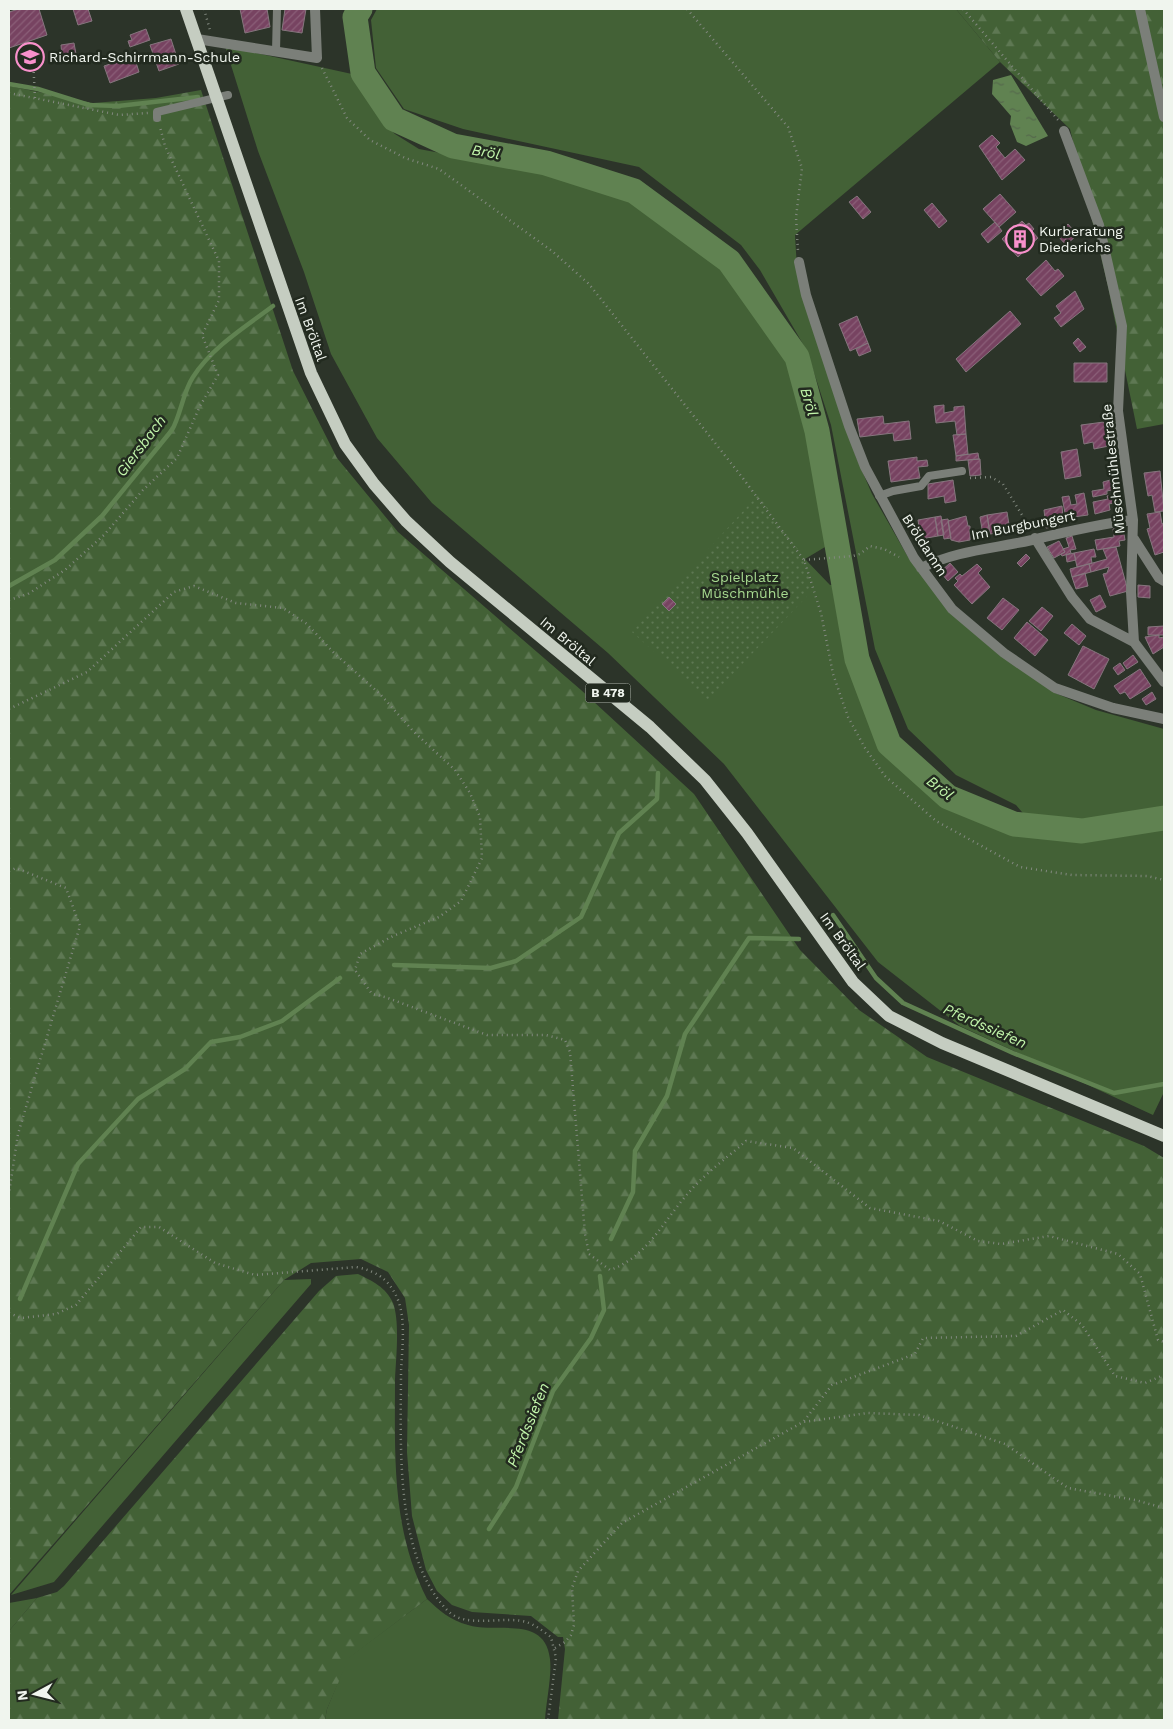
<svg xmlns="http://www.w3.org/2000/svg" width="1173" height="1729" font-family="'Work Sans',sans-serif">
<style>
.grass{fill:#436136}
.forest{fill:url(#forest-firs)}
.park{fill:url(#park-dots)}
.water{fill:url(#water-ripples)}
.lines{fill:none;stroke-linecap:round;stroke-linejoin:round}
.stream{stroke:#608251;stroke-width:4.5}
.river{stroke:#608251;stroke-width:25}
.building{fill:url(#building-hatch);stroke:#86767e}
.path{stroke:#82897f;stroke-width:2.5;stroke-dasharray:1 4;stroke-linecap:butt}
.service{stroke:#7b7f79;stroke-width:8}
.minor{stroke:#7b7f79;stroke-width:10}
.tertiary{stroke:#7b7f79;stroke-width:10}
.primary{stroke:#c5cdc1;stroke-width:12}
.labels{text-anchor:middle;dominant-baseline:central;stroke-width:5;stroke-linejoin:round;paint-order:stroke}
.shield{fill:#222a1f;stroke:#b2b8b0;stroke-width:1}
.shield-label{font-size:12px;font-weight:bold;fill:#f0f5ee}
.poi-label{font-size:14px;fill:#f0f5ee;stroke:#222a1f;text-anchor:start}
.street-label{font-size:14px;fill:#f0f5ee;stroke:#222a1f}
.park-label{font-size:14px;fill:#a7da90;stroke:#222a1f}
.water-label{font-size:15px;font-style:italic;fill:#c2f6ab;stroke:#222a1f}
</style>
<defs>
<pattern id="forest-firs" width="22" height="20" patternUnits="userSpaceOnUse" patternTransform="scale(1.25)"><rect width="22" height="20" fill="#436136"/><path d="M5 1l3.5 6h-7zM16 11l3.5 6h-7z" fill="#5e7853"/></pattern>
<pattern id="park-dots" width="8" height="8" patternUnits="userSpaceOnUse" patternTransform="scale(1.25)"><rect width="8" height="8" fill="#436136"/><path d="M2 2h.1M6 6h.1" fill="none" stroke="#5e7853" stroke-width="1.8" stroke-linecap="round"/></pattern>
<pattern id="water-ripples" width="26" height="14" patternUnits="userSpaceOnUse" patternTransform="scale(1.25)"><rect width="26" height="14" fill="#608251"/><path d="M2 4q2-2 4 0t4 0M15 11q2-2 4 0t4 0" fill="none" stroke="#55694c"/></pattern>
<pattern id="building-hatch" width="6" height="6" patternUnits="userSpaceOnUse" patternTransform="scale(1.25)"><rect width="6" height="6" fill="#774361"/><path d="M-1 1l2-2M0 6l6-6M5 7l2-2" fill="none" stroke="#8b5f78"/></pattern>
</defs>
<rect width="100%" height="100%" fill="#2c3429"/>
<path class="grass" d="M377,9H956L1000,62L795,235L797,269L856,457L872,494L908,557L949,611L1055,693L1096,710L1164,729V1092L1153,1115L960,1026L878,962L724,764L608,653L432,503L377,438L331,354L304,272L258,151L225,46L352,74L383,122L395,134L419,149L548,173L632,198L723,262L792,357L810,435L830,544L805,559L830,585L838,584L850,658L887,746L944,804L1012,831L1044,838L1016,805L956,775L908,729L875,649L831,425L807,351L760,270L741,245L639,167L463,129L404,109L376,68L371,20Z
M311,1279V1284L54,1582L11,1595L284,1280Z
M37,1598L9,1631V1603Z
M427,1599C440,1611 450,1620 468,1625C496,1634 545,1614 550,1659C552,1676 546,1702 545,1720H325L327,1709L348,1658Z"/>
<path class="forest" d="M956,9H1164V424L1137,429L1107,282L1070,129L1000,62Z
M9,86L93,103L156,98L201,90L293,371L337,458L398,532L581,690L694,794L800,950L859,1010L927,1057L1144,1146L1164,1158V1720H558L565,1649L563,1637H558L531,1616L472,1612L452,1605L437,1591L426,1570L412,1516L407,1452L409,1325L405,1298L388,1272L361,1259L311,1263L284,1280L9,1595Z
M358,1274C372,1281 386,1287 393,1303C400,1322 396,1358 395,1379C395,1456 391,1528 427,1599L349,1658L327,1709L325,1720H9V1631L37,1598L57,1592L64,1586L319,1291L336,1276Z"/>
<path class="park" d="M758,495L805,559L812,591L708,700L632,632Z"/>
<path class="water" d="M1011,75L1048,136L1026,146L1017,142L1010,124L1011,116L992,94L993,80Z"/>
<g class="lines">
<path class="stream" d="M9,84L38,89L89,105L118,106L198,97
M9,586L55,560L102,516L172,430C181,414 183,392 193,377C212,347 245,327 273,306
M833,915L876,978L903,1003L1013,1053L1114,1093L1164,1084
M394,965L491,968L516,961L581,917L619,833L657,799L658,773
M611,1239L633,1192L635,1151L667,1096L685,1034L749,938L799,939
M20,1299L78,1164L138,1099L185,1069L211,1042L240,1037L282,1021L340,978
M489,1529L516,1487L553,1391L591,1338L604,1310L600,1276"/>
<path class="river" d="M360,9L355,17L363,73L394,119L453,146L546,163L634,191L729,261L797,357L817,431L857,659L889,744L948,797L1014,824L1082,831L1164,818"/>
</g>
<path class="building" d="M19,9H39L47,35L9,48V12Z
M73,9H88L92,21L78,25Z
M240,9H267L270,27L245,33Z
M285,9H306L302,33L282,30Z
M146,29L150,40L130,47L128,41L132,40L130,35Z
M171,39L179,64L159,71L150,45Z
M74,43L76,54L62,56L61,45Z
M134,56L139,72L110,83L104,66Z
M992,135L1000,143L996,147L1005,158L1015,149L1025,160L1002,180L979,146Z
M1000,194L1016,212L999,227L983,209Z
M857,196L871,212L863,219L849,202Z
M932,203L947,221L939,228L924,210Z
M1022,221L1026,225L1029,223L1034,229L1032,231L1038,238L1018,257L1002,239Z
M995,222L1002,231L988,243L981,234Z
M1068,224L1077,235L1066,245L1057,235Z
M1046,260L1055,271L1058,269L1064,276L1041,296L1026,279Z
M1075,291L1084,309L1061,327L1054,318L1061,313L1056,306Z
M1010,311L1021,324L966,372L956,359Z
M857,316L868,343L850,351L839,324Z
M1078,338L1086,347L1080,352L1073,343Z
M868,343L871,351L859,356L856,349Z
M1074,363H1107V382H1074Z
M944,405V413L954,411V407L964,406L966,434L957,435L955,421L936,423L934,406Z
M883,416L884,424L909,421L911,439L894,441L893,433L860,437L857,419Z
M1104,422L1109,446L1094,449L1093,442L1084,444L1081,425Z
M966,434L968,454L956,456L953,435Z
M1077,449L1081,476L1065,479L1061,452Z
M978,453L979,459L956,461V456Z
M917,457V461L927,460L928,466L918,467L920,478L891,482L888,461Z
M980,459L981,475L970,476L968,460Z
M1160,471L1164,511L1155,512L1152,495L1148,496L1144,473Z
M1114,479L1116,489L1107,491V494L1093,497L1092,491L1104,489L1103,482Z
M953,480L956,501L945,503L944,496L928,499V484Z
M1084,493L1088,515L1066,518L1062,497L1069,496L1071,505L1077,504L1075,495Z
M1111,495L1113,503L1109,504L1110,510L1095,514L1093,502L1108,499L1107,496Z
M1062,506L1063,518H1058L1059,526L1046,528L1044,510Z
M1007,512L1010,531L990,534L987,515Z
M1160,512L1162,524L1164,523V552L1155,555L1147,529L1150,528L1147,514Z
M987,515L990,534L983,535L980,517Z
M941,516L944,535L938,536L935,517Z
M966,516L968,526H970V540L959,542L951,540L948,521Z
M935,517L938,536L921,539L918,520Z
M948,519L951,538L944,539L941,520Z
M1123,528L1125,540L1119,541L1120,546L1097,550L1095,540L1114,537L1113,529Z
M1072,536L1076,549L1070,550L1071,553L1062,556L1061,554L1065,552L1063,549L1069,547L1066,538Z
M1059,541L1065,552L1054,558L1047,547Z
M1116,547L1128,591L1110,596L1103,574L1107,573L1109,567L1091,572L1089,564L1107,559L1103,549Z
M1094,549L1096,557H1091L1092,563L1077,567L1074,553Z
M1074,553L1076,560L1067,562L1066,555Z
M1026,554L1030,558L1021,567L1017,563Z
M950,563L958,572L948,581L940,572Z
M977,564L982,569L978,573L990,587L972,604L954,585L958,581L955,578L960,574L962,576Z
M1089,564L1091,572L1072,577L1070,569Z
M1085,573L1088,586L1076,589L1072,577Z
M1138,585L1150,586V598L1138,597Z
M1100,595L1106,607L1096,612L1090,600Z
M669,597L676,604L669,611L662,604Z
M1003,598L1019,610L1002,630L987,618Z
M1042,607L1053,616L1041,631L1029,621Z
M1027,622L1048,640L1035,656L1014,638Z
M1072,624L1086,636L1079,645L1064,633Z
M1164,626V635H1148V627Z
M1159,635V638L1164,637V647L1153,654L1145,637Z
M1083,646L1109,659L1094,689L1068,675Z
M1133,655L1138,662L1127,669L1123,663Z
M1120,663L1125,670L1118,675L1113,668Z
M1140,669L1151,686L1130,699L1125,692L1120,694L1114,686Z
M1152,692L1156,699L1146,705L1142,699Z"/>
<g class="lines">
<path class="path" d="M204,9L210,30
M687,9L788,127L802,168L796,217L798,251
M963,9L1059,121
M33,57L35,99
M322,68L347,118L370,140L405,158L439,169L552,251L589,284L742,477L804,560L821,613L833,674L848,717L865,748L885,776L936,821L1020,867L1072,875L1147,876L1164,880
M9,93L119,115L148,113
M970,478L991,477L1003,484L1030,528
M804,560L853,556L860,554L870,546L884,549L899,557
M9,600L28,594L65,570L104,535L143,490L177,458L200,406L218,375L202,335L219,300V261L165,146L160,127
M9,709L87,672L174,592L194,586L236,603L283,608L307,624L334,653L380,694L414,732L455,770L470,793L480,817L482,858L461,901L439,917L393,936L360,954L355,970L372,994L385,997L487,1035H546L565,1040L570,1052L585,1234L589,1254L610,1270C648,1257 665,1218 691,1190C707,1172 728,1157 746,1141L793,1148L870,1208L939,1221L978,1241L1001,1244L1049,1236L1118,1254L1140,1274L1158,1340L1164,1342
M9,871L16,868L66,888L80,926L18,1134L9,1193
M9,1313L21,1318L56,1314L76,1305L141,1227H159L215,1263L255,1275L356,1267C377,1271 390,1280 398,1300C406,1321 402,1349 401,1372C401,1444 394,1556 448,1611C467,1630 507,1614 529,1623C537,1626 544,1632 551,1637L556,1658L548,1720
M804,1421L832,1385L915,1354L923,1338L1016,1336L1063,1310L1082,1325L1115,1376L1145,1383L1164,1375
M555,1648L565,1642L571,1635L574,1625L572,1588L578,1571L622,1523L803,1422L868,1413L919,1415L1005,1444L1068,1488L1135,1500L1164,1508"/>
<path class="service" d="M276,51L277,9
M157,118V112L228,95
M879,496L893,491L921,486L929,476L962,471"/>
<path class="minor" d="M197,39L317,58L315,9
M1064,131L1099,225L1122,326L1118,411L1133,520L1131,592L1134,642L1164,682
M799,262L806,295L849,426L865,467L914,558L952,609L1004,653L1055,688L1113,708L1164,719
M1035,538L1072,597L1090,619L1134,642
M1134,539L1159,578L1164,581
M921,568C958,550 992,549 1032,540C1065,532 1099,524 1133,520"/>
<path class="tertiary" d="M1140,9L1164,117"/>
<path class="primary" d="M186,9L311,373L345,444L374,484L406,521L450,562L650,727L705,780L747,833L853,982L889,1016L942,1043L1164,1136"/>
</g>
<defs>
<symbol id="school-ring" viewBox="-11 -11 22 22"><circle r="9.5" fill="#222a1f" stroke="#f890cb" stroke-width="1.5"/><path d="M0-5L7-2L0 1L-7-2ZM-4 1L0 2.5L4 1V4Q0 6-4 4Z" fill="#f890cb"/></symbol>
<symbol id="building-ring" viewBox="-11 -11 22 22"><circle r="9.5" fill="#222a1f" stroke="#f890cb" stroke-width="1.5"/><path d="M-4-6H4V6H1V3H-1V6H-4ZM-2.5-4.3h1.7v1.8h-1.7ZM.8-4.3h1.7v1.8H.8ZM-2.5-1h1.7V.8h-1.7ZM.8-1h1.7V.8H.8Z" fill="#f890cb"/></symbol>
</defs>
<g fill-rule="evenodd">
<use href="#school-ring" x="14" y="41" width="32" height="32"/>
<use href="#building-ring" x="1004" y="223" width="32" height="32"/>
</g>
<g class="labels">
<rect class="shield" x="585.5" y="683.5" width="45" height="19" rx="4"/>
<g class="shield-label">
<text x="608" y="693">B 478</text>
</g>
<g class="poi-label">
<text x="49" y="57">Richard-Schirrmann-Schule</text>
<text x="1039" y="231">Kurberatung<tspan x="1039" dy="16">Diederichs</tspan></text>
</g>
<g class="street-label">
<text transform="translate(311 329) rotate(70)">Im Bröltal</text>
<text transform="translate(1113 469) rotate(-96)">Müschmühlestraße</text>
<text transform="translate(1023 525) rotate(-11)">Im Burgbungert</text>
<text transform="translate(925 545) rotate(57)">Bröldamm</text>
<text transform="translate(568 641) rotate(40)">Im Bröltal</text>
<text transform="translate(843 941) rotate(54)">Im Bröltal</text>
</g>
<g class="park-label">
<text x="745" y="577">Spielplatz<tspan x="745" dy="16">Müschmühle</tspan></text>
</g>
<g class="water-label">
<text transform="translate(486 152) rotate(10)">Bröl</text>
<text transform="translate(809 402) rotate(74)">Bröl</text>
<text transform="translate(141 446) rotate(-53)">Giersbach</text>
<text transform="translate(940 788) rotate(38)">Bröl</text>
<text transform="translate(985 1026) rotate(24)">Pferdssiefen</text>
<text transform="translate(528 1425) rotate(-68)">Pferdssiefen</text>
</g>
</g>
<rect width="1173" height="1729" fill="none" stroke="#f0f5ee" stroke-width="20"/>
<g transform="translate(35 1694) rotate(263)" stroke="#222a1f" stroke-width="4" paint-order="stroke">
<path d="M0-4L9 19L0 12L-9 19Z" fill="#f0f5ee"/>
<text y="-8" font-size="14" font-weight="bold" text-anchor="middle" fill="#f0f5ee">N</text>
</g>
</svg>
